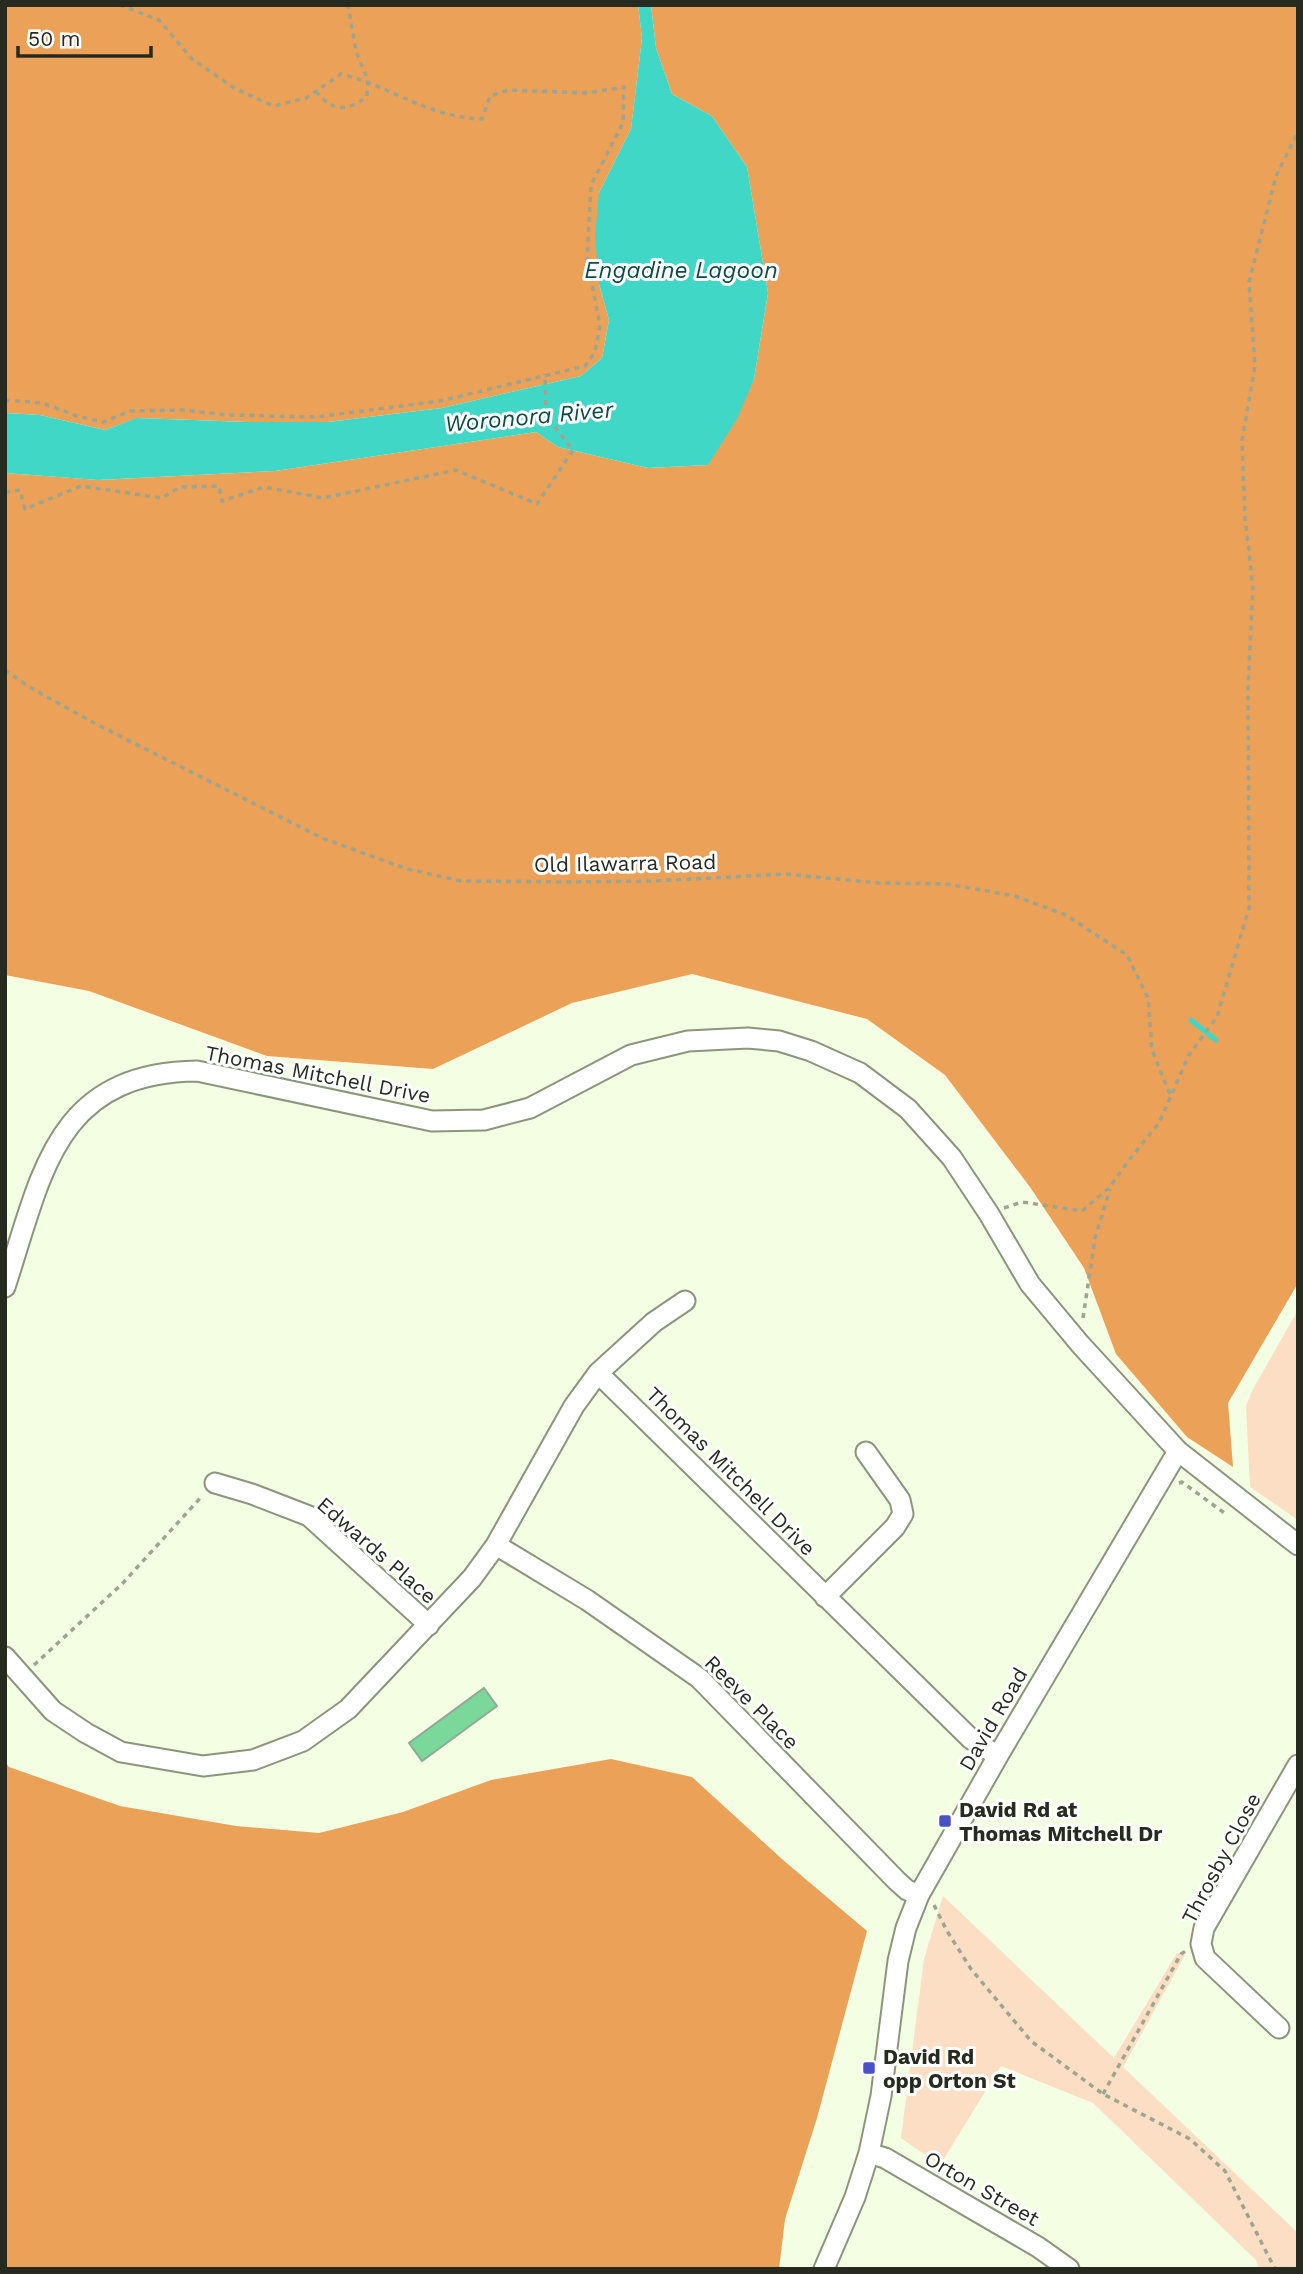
<svg xmlns="http://www.w3.org/2000/svg" width="1303" height="2274" font-family="'Work Sans',sans-serif">
<style>
.green{fill:#fbdec4}
.forest{fill:#eba158}
.water{fill:#41d7c6}
.lines{fill:none;stroke-linecap:round;stroke-linejoin:round}
.stream{stroke:#41d7c6;stroke-width:5}
.building{fill:#79d89a;stroke:#90aa97;stroke-width:2}
.minor-casing{stroke:#8c957c;stroke-width:23}
.path{stroke:#9da590;stroke-width:3.5;stroke-dasharray:5 5;stroke-linecap:butt}
.minor{stroke:#fff;stroke-width:19}
.poi-dot{fill:#4951c6;stroke:#fff;stroke-width:2.5}
.labels{text-anchor:middle;dominant-baseline:central;stroke-width:6;stroke-linejoin:round;paint-order:stroke}
.street-label{font-size:21px;fill:#262a1f;stroke:#fff}
.poi-label{font-size:21px;font-weight:bold;fill:#262a1f;stroke:#fff;text-anchor:start}
.water-label{font-size:23px;font-style:italic;fill:#0a4b45;stroke:#fff}
</style>
<rect width="100%" height="100%" fill="#f3fee2"/>
<path class="green" d="M1298,1310V1520L1250,1487L1246,1406L1253,1389Z
M943,1896L1114,2058L1177,1953L1185,1955L1123,2067L1298,2233V2269H1259L1256,2260L1093,2103L1001,2066L940,2165L901,2138L924,1959Z"/>
<path class="forest" d="M5,5H638L642,38L631,129L599,193V284L609,320L602,358L581,376L442,408L328,422H248L138,418L105,430L40,415L5,413Z
M651,5H1298V1283L1228,1403L1233,1467L1187,1437L1116,1354L1084,1268L1030,1187L945,1075L867,1019L692,974L572,1003L433,1069L267,1056L89,991L5,975V473L99,480L275,471L536,432L558,447L648,468L708,465L754,379L768,293L747,167L712,116L672,94L656,48Z
M611,1759L692,1777L783,1860L867,1931L817,2118L785,2219L779,2269H5V1762L9,1767L120,1806L236,1826L319,1833L403,1812L491,1780Z"/>
<path class="water" d="M638,5H651L656,48L672,94L712,116L747,167L768,293L754,379L737,419L708,465L648,468L558,447L536,432L275,471L98,480L5,473V413L40,415L105,430L137,418L248,422H328L442,408L581,376L602,358L609,320L599,284L595,236L599,193L631,129L642,38Z"/>
<g class="lines">
<path class="stream" d="M1191,1020L1216,1040"/>
</g>
<path class="building" d="M484,1688L497,1706L422,1761L409,1743Z"/>
<g class="lines">
<defs>
<path id="minor" d="M5,1287C42,1175 54,1073 197,1071L432,1121L484,1120L530,1108L631,1055L688,1041L748,1038L779,1041L811,1051L860,1073L908,1109L952,1158L989,1214L1030,1284L1080,1344L1178,1451L1298,1545
M598,1373L654,1322L685,1301
M215,1483L252,1494L309,1516L429,1625
M496,1545L587,1600L699,1678L897,1881L907,1890L919,1895
M825,1597L895,1527L903,1514L900,1500L866,1452
M5,1657L53,1711L86,1733L121,1752L203,1766L253,1760L303,1741L348,1709L472,1578L496,1545L574,1406L598,1373L971,1739L998,1756
M1279,2028L1205,1958L1201,1944L1204,1928L1298,1765
M869,2153L885,2158L1038,2247L1069,2269
M824,2269L855,2197L869,2153L881,2096L898,1961L906,1928L919,1895L999,1754L1178,1451"/>
</defs>
<use href="#minor" class="minor-casing"/>
<path class="path" d="M316,91C332,112 348,112 367,96L368,81L356,51L348,5
M5,400L42,403L77,416L103,422L130,411L182,410L228,415L316,417L440,401L585,366L595,352L600,325L587,260L591,185L623,123L624,87L588,93L508,90L490,96L482,119C424,116 393,87 341,74L306,98L273,106L234,88L192,59L159,20L120,5
M5,492L20,490L25,509L81,486L162,498L180,487L219,486L222,501L264,487L323,498L456,470L537,504L573,450L546,416L545,374
M5,670L31,688L96,724L322,838L407,869L461,881L567,882L653,881L786,874L878,883L947,884L1015,896L1066,915L1127,955L1148,998L1152,1050L1171,1097
M1004,1208L1022,1202L1082,1211L1110,1187L1129,1160L1159,1123L1189,1055L1217,1017L1249,908L1248,685L1253,588L1245,517L1242,440L1255,366L1249,282L1276,176L1298,132
M1083,1318L1095,1238L1110,1189
M1179,1483L1182,1482L1227,1515
M34,1665L122,1584L203,1495
M934,1905L947,1931L971,1969L1031,2041L1103,2094L1190,2139L1225,2171L1275,2269
M1103,2094L1181,1954L1186,1951"/>
<use href="#minor" class="minor"/>
</g>
<g class="poi-dot">
<rect x="938" y="1814" width="14" height="14" rx="3.5"/>
<rect x="862" y="2061" width="14" height="14" rx="3.5"/>
</g>
<g class="labels">
<g class="street-label">
<text transform="translate(625 863) rotate(-1)">Old Ilawarra Road</text>
<text transform="translate(318 1074) rotate(11)">Thomas Mitchell Drive</text>
<text transform="translate(731 1471) rotate(45)">Thomas Mitchell Drive</text>
<text transform="translate(377 1550) rotate(41)">Edwards Place</text>
<text transform="translate(752 1702) rotate(45)">Reeve Place</text>
<text transform="translate(993 1719) rotate(-60)">David Road</text>
<text transform="translate(1221 1858) rotate(-62)">Throsby Close</text>
<text transform="translate(982 2188) rotate(30)">Orton Street</text>
</g>
<g class="poi-label">
<text x="959" y="1809">David Rd at<tspan x="959" dy="24">Thomas Mitchell Dr</tspan></text>
<text x="883" y="2056">David Rd<tspan x="883" dy="24">opp Orton St</tspan></text>
</g>
<g class="water-label">
<text x="681" y="270">Engadine Lagoon</text>
<text transform="translate(529 417) rotate(-5)">Woronora River</text>
</g>
</g>
<rect width="1303" height="2274" fill="none" stroke="#262a1f" stroke-width="14"/>
<path d="M18 46v10h133v-10" fill="none" stroke="#262a1f" stroke-width="3.5"/>
<text x="28" y="46" font-size="21" fill="#262a1f" stroke="#ffffff" stroke-width="5" paint-order="stroke">50 m</text>
</svg>
